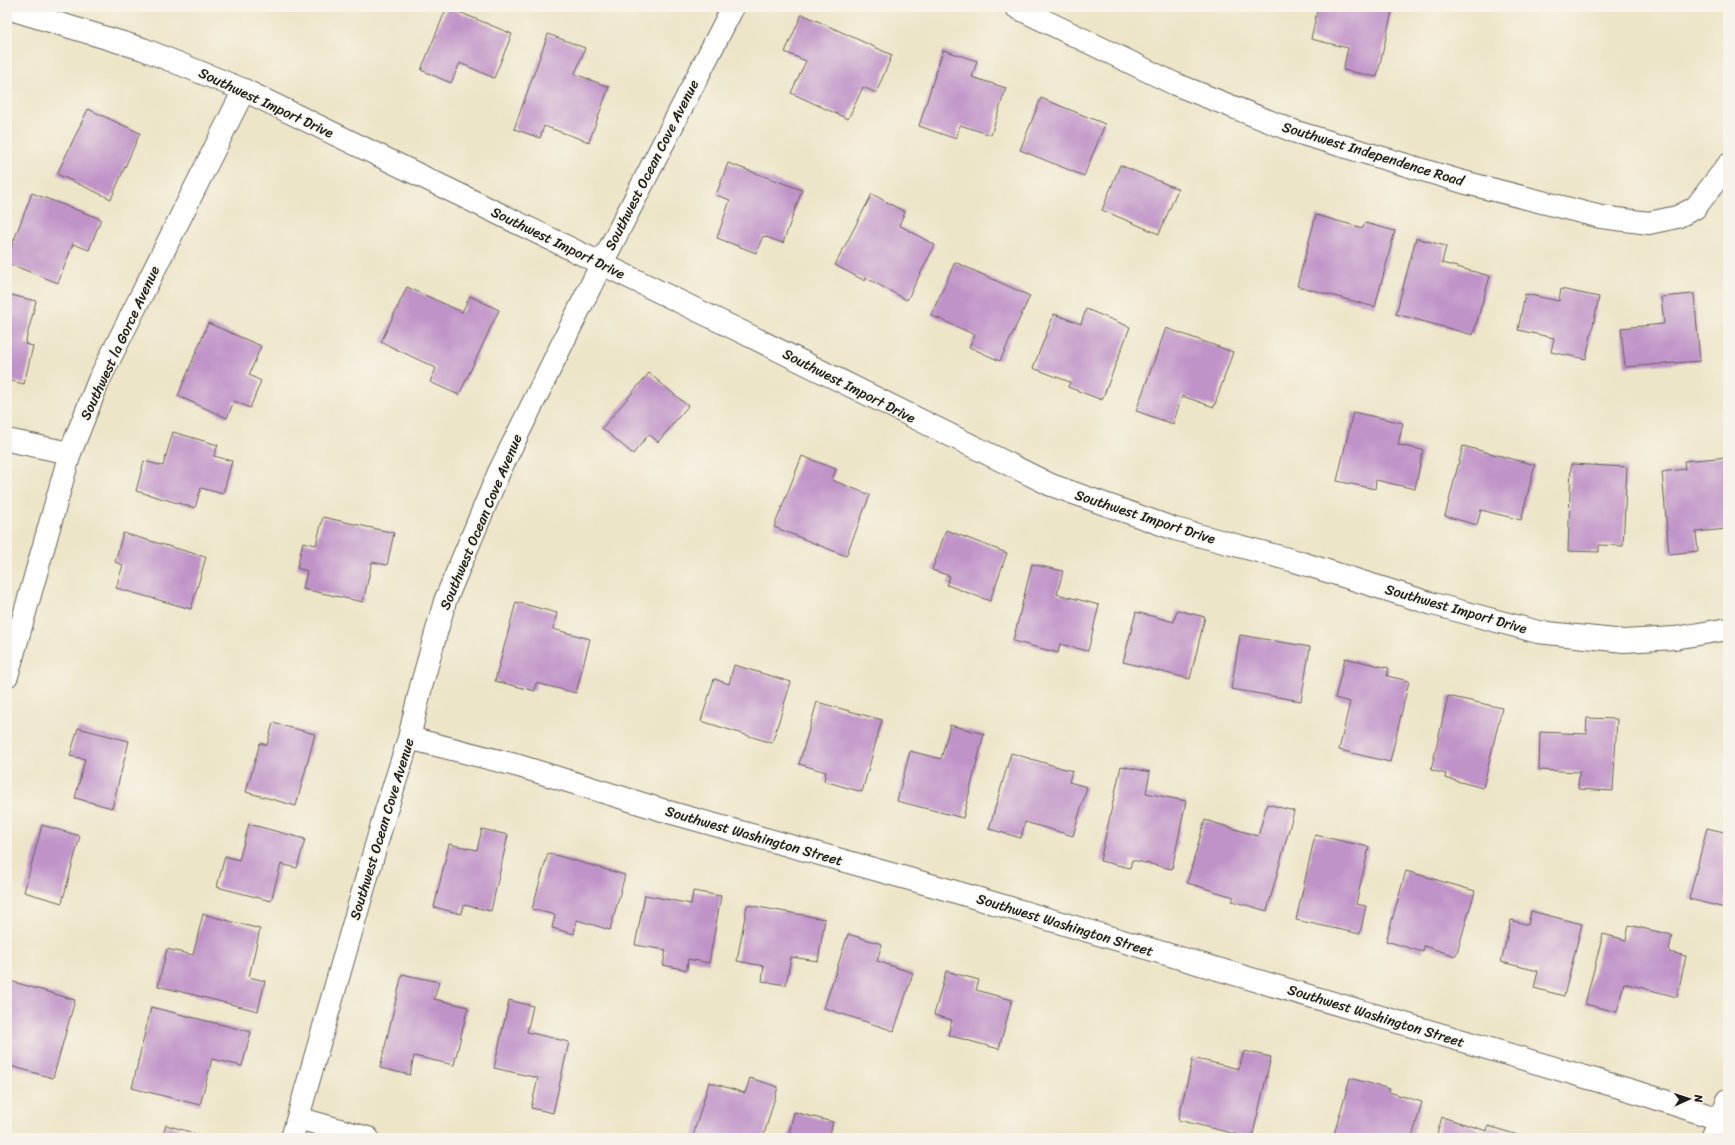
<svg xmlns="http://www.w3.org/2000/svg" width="1735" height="1145" font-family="Sriracha,sans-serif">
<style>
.building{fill:#bf93c8}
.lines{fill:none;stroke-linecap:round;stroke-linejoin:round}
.minor-casing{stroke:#656258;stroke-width:24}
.tertiary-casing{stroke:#656258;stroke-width:24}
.minor{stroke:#fff;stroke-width:22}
.tertiary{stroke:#fff;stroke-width:22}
.labels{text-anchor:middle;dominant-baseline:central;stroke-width:3;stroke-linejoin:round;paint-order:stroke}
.street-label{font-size:14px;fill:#1c1c1c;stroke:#f7f3e8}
</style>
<rect width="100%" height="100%" fill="#f7f3e8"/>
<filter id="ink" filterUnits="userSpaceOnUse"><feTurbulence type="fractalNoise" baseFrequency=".025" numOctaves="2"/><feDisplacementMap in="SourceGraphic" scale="8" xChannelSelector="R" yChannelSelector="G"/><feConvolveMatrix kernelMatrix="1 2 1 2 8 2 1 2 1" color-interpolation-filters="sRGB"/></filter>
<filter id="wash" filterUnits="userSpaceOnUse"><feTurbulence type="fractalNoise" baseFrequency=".012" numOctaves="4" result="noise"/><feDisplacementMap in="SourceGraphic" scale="16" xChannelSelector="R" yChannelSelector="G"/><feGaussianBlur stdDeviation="0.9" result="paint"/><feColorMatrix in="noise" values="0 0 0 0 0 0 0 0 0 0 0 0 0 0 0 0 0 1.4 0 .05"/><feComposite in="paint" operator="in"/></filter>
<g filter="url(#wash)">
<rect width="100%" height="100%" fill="#ede5c8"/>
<g id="blocks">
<path class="building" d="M447,7L512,34L494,78L460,63L451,83L421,70Z
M1318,7H1393L1377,77L1343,70L1348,48L1311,39Z
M802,14L892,55L876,93L863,87L848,119L791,93L806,61L785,52Z
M548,34L585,48L575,74L609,87L589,142L544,126L540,138L514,129Z
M943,50L977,61L972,77L1006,88L991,135L960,125L956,139L919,126Z
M1041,98L1105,124L1084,176L1020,150Z
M88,109L140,133L111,199L57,174Z
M728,163L802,190L783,243L763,236L756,253L717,238L730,200L716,195Z
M1120,165L1178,189L1159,234L1102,210Z
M32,193L101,219L89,250L73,244L58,283L7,263V258Z
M872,194L905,212L899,225L935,245L907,300L866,278L865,281L835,265Z
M1316,215L1363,228L1365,223L1395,231L1375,307L1297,286Z
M1416,238L1446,246L1442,263L1490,276L1473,335L1396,314Z
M955,262L1030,296L1000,361L969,347L975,335L931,315Z
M407,287L462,312L470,296L499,310L459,395L430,382L436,368L381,342Z
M1561,289L1599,297L1586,359L1551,352L1554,338L1518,330L1525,294L1559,301Z
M7,294L36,301L25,344L33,346L24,384L7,380Z
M1694,294L1700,361L1625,367L1621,328L1664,324L1661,297Z
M1086,309L1130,327L1102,400L1068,387L1070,382L1033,368L1054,314L1081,324Z
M208,323L261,346L249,375L261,381L250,408L234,401L227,418L178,396Z
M1166,328L1233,352L1214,407L1182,396L1173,424L1136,411Z
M649,373L688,406L658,442L649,434L633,454L602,428Z
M1353,412L1403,423L1398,445L1423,450L1415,489L1376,480L1375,489L1337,481Z
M173,432L218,445L214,456L232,461L223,494L201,488L195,508L136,491L144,461L163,466Z
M1463,446L1535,465L1521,520L1481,510L1477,525L1445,516Z
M802,456L836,469L832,480L870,495L846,556L774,527Z
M1728,457V529L1696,532L1698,551L1669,554L1662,472L1685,469L1684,461Z
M1571,464L1627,467L1623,546L1599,545V552L1568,551Z
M323,517L394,533L387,565L372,562L363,602L303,589L307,571L297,568L303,542L316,545Z
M946,530L1007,553L990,601L947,585L950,576L932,570Z
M123,533L206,557L191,609L116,588L123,565L115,562Z
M1032,564L1063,571L1057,594L1099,605L1088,651L1060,644L1058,653L1013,641Z
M516,602L557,613L553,629L590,639L576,693L536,683L535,691L495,681Z
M1177,610L1205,617L1190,679L1123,662L1136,612L1174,622Z
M1240,635L1310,647L1301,701L1231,689Z
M1345,658L1389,668L1387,676L1409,681L1390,762L1339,750L1350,702L1335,698Z
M734,665L791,682L772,743L701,721L714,679L729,684Z
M1448,696L1502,708L1483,788L1445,778L1446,774L1431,770Z
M817,702L882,720L862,792L824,781L826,772L799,764Z
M1587,718L1617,719L1613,791L1578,789L1579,772L1539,770L1540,732L1586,734Z
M273,723L315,734L296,806L246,792L260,743L267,745Z
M950,725L984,734L963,818L897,801L910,751L941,759Z
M78,728L129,741L112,808L75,798L85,759L70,756Z
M1011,753L1072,771L1069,782L1087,787L1073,836L1025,822L1021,838L989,829Z
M1121,766L1150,772L1146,793L1186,801L1172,869L1132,860L1130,868L1100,861Z
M1267,804L1294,811L1267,911L1232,901L1234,897L1187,883L1205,820L1258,836Z
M249,824L305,839L297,868L281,864L271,901L217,887L225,856L239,860Z
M42,825L80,836L62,903L24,892Z
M1707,828L1728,833V895L1725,908L1689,899Z
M482,829L508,835L491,911L464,905L461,914L434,907L449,844L477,850Z
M1315,835L1369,847L1356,904L1366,906L1360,934L1296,920Z
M548,853L625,875L610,930L577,920L574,934L552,928L555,915L532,909Z
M1406,871L1475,891L1456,956L1424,946L1423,952L1386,941Z
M693,891L721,896L709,963L688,959L687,970L663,965L666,950L635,945L645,895L691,904Z
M747,905L825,919L818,961L791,957L786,985L762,981L764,966L737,961Z
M1531,911L1582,924L1564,996L1534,988L1538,971L1501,962L1511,920L1528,925Z
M203,914L260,929L249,977L265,981L258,1011L158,986L167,949L193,955Z
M1629,925L1672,935L1669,952L1686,956L1677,997L1624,983L1617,1012L1585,1004L1603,934L1626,940Z
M848,934L882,944L877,961L913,973L894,1031L824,1008Z
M946,971L979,980L976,990L1012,1000L999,1049L948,1035L952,1020L934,1015Z
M402,974L439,982L434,999L468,1007L454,1065L414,1056L410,1075L380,1068Z
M7,980L75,1000L53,1078L7,1065Z
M509,1000L533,1006L527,1032L569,1042L553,1113L531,1108L538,1078L494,1068Z
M151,1007L251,1032L242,1066L212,1059L200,1105L132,1088Z
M1244,1051L1271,1057L1252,1138L1178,1120L1193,1058L1239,1069Z
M750,1078L778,1087L763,1138H700L693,1136L709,1082L745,1093Z
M1350,1078L1390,1089L1389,1092L1422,1102L1412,1138H1333Z
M794,1112L833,1122L830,1134L844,1138H788Z
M1442,1117L1487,1131L1488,1126L1521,1136V1138H1436Z
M166,1125L211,1138H162Z"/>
</g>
</g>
<g filter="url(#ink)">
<use href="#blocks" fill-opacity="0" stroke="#656258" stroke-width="1"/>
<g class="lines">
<defs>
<path id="minor" d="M1016,7L1175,84L1296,132L1463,182L1601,217L1649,223L1677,217L1695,208L1728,165
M7,440L70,453
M7,676L70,453L99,380L244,90
M409,738L519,766L672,813L949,890L1643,1094L1719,1119
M298,1118L368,1138
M292,1138L385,814L409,738L421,687L445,601L499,472L601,265L733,7
M1712,1138L1728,1100"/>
<path id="tertiary" d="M7,8L143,49L244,90L736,329L1051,485L1175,529L1295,561L1433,604L1538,632L1624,641L1675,638L1728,629"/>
</defs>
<use href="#minor" class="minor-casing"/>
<use href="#tertiary" class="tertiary-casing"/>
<use href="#minor" class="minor"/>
<use href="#tertiary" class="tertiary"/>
</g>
</g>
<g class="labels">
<g class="street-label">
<text transform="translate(266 103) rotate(25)">Southwest Import Drive</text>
<text transform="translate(1373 154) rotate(17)">Southwest Independence Road</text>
<text transform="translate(652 165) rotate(-63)">Southwest Ocean Cove Avenue</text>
<text transform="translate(558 243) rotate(26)">Southwest Import Drive</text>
<text transform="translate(120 343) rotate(-65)">Southwest la Gorce Avenue</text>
<text transform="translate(849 386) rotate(27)">Southwest Import Drive</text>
<text transform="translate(1145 517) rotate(18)">Southwest Import Drive</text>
<text transform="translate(481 522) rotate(-67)">Southwest Ocean Cove Avenue</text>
<text transform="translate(1456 609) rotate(16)">Southwest Import Drive</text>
<text transform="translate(382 829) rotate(-73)">Southwest Ocean Cove Avenue</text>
<text transform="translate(754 836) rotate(16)">Southwest Washington Street</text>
<text transform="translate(1065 925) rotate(17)">Southwest Washington Street</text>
<text transform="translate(1376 1016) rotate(17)">Southwest Washington Street</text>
</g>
</g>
<rect width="1735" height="1145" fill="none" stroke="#f7f3e8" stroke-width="24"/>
<g transform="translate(1689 1099) rotate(87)" stroke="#f7f3e8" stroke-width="3" paint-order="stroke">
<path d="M0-3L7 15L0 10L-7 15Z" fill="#1c1c1c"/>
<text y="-6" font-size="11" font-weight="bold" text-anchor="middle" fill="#1c1c1c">N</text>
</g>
</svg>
